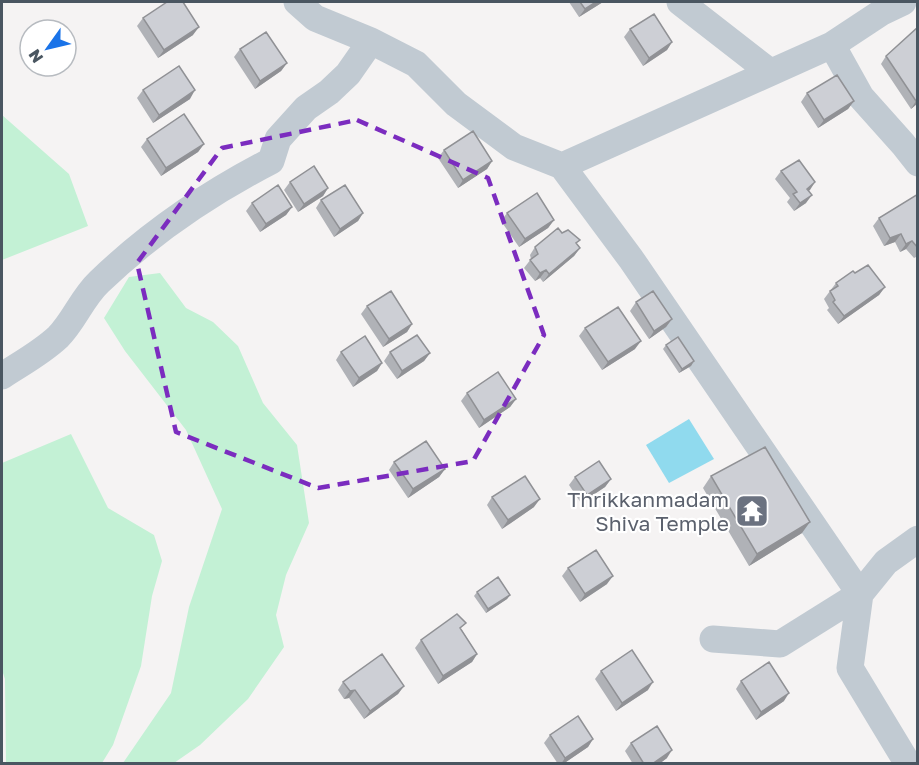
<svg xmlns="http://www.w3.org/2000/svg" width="919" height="765" font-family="'Golos Text',sans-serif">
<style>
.green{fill:#c3f1d5}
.water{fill:#90daee}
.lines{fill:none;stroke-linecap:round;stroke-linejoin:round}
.minor{stroke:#c1cad2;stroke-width:27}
.wall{fill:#b0b2b7}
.shaded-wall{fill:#909195}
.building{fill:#cdcfd5;stroke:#909195;stroke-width:1.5}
.marked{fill:none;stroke:#7b2cbf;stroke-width:4.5;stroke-dasharray:12 8;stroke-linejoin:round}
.labels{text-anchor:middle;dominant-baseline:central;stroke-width:4.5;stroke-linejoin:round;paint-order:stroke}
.worship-label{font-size:21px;fill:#5b616d;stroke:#fff;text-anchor:end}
</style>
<rect width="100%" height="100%" fill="#f5f3f3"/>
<path class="green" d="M2,115L69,174L88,226L2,260Z
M160,273L186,308L213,322L238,346L263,403L297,445L309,523L286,575L276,615L284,647L248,699L200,745L174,763H123L171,693L189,607L222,509L186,430L125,351L104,318L129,277Z
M71,434L108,508L154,535L162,561L152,596L141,666L113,745L102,763H6L5,679L2,670V463Z"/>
<path class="water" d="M689,419L714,459L669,483L646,445Z"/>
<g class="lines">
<path class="minor" d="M680,2L770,72
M371,41L416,64L456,104L514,147L562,166L832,45L882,12L903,2
M832,45L861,97L903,144L918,163
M562,166L631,259L860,594L850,668L908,764
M2,376C20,364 41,353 58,337C74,321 82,298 99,282C149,234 209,193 271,161L278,139L306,108L329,92L348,74L371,41L315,18L297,2
M713,639L780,644L860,594L886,562L918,539"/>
</g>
<path class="wall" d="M569,2H603L579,17Z
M143,18L193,35L158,58L137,26Z
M918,27V103L911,109L881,64L886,56Z
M630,29L672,42L667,50L643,66L624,37Z
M240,49L287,63L281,71L255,89L234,57Z
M143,90L190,99L153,123L137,98Z
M807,93L854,101L848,109L818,128L801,102Z
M147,139L204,144L198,152L161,176L141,147Z
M444,150L492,161L487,169L458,188L438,158Z
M781,171L815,182L808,191L806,203L794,211L787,202L790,198L775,179Z
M290,182L328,188L323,196L298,212L284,190Z
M918,194V256L914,258L906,249L900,252L895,242L884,246L873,226L879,218Z
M321,200L363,213L358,221L334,237L316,208Z
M252,203L292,207L286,215L260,232L246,211Z
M507,213L554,220L548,228L519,247L501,221Z
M562,233L577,244L580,248L574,256L543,282L540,278L535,281L524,268L531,259L530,255L535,247Z
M855,273L885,287L879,295L838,324L827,310L829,308L824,299L836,283Z
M636,302L672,319L666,327L649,339L630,311Z
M367,306L412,324L407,332L383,347L361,314Z
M585,328L635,349L602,370L579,336Z
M666,345L694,361L691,366L679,373L663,349Z
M341,352L382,363L377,371L353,387L336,360Z
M390,352L430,353L424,361L397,379L384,361Z
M467,393L516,399L510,407L479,428L461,401Z
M394,462L445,469L439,477L408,498L389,470Z
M711,476L802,533L749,566L703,488Z
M575,477L611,479L605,487L581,503L569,485Z
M492,497L534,507L502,529L487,505Z
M568,568L607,584L580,602L562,576Z
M477,592L510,595L507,599L486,613L474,596Z
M462,630L477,654L472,662L438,684L415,648L421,640Z
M601,671L648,690L616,711L595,679Z
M741,681L784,701L756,720L736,689Z
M343,682L404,686L398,694L364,719L349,698L344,699L338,690Z
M550,735L593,739L588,747L563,764H558L544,743Z
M631,743L667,758L659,764H633L625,751Z"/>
<path class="shaded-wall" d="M596,2H603L579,17L585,9Z
M199,27L193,35L158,58L164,50Z
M672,42L667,50L643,66L649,58Z
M287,63L281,71L255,89L260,81Z
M195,90L190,99L153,123L159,115Z
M918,99V103L911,109L916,101Z
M854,101L848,109L818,128L824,120Z
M204,144L198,152L161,176L166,168Z
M492,161L487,169L458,188L463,180Z
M815,182L810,190L801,197L807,189Z
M328,188L323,196L298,212L304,204Z
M812,195L806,203L794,211L800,203Z
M292,207L286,215L260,232L266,224Z
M363,213L358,221L334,237L340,229Z
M554,220L548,228L519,247L525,239Z
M901,234L895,242L884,246L890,238Z
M912,241L906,249L900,252L906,244Z
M580,248L574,256L543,282L549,274Z
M546,270L540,278L535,281L540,273Z
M885,287L879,295L838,324L844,316Z
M672,319L666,327L649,339L654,331Z
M412,324L407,332L383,347L389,339Z
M641,341L635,349L602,370L608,362Z
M430,353L424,361L397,379L402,371Z
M694,361L691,366L679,373L682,369Z
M382,363L377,371L353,387L359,378Z
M516,399L510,407L479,428L484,420Z
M445,469L439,477L408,498L413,489Z
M611,479L605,487L581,503L587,495Z
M540,499L534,507L502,529L508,520Z
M810,522L802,533L749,566L757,554Z
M613,576L607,584L580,602L585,594Z
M510,595L507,599L486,613L488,609Z
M477,654L472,662L438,684L443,676Z
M653,682L648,690L616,711L622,703Z
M404,686L398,694L364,719L370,711Z
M355,690L349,698L344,699L350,691Z
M789,693L784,701L756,720L761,712Z
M593,739L588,747L563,764H561L565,758Z
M672,750L667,758L659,764H652Z"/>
<path class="building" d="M167,2H183L199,27L164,50L143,18Z
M580,2H596L585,9Z
M654,14L672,42L649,58L630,29Z
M918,27V99L916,101L886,56Z
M266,32L287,63L260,81L240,49Z
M179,66L195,90L159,115L143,90Z
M837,75L854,101L824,120L807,93Z
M184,114L204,144L166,168L147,139Z
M473,131L492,161L463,180L444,150Z
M799,160L815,182L807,189L812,195L800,203L793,194L797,192L781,171Z
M314,166L328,188L304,204L290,182Z
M278,185L292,207L266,224L252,203Z
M345,185L363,213L340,229L321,200Z
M537,193L554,220L525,239L507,213Z
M918,194V248L912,241L906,244L901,234L890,238L879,218Z
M558,228L562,233L568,230L580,240L576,243L580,248L549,274L546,270L540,273L530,260L538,254L535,247Z
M868,265L885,287L844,316L833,302L835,300L830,291L838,286L836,283L853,271L855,273Z
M391,291L412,324L389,339L367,306Z
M653,291L672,319L654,331L636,302Z
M618,307L641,341L608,362L585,328Z
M417,335L430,353L402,371L390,352Z
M365,336L382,363L359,378L341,352Z
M678,337L694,361L682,369L666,345Z
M498,372L516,399L484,420L467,393Z
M426,441L445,469L413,489L394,462Z
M765,447L810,522L757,554L711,476Z
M599,461L611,479L587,495L575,477Z
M525,476L540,499L508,520L492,497Z
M596,550L613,576L585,594L568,568Z
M498,577L510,595L488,609L477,592Z
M457,614L466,623L460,628L477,654L443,676L421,640Z
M632,650L653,682L622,703L601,671Z
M382,654L404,686L370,711L355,690L350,691L343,682Z
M769,662L789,693L761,712L741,681Z
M578,716L593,739L565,758L550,735Z
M657,726L672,750L652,764H644L631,743Z"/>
<path class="marked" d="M357,120L488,178L544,335L473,461L318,488L176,432L137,263L222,148Z"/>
<defs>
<symbol id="temple-square" viewBox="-11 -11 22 22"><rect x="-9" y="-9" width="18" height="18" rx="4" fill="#6b7280" stroke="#fff"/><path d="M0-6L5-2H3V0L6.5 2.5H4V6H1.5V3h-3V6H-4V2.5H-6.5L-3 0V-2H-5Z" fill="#fff"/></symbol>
</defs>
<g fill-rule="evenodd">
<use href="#temple-square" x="733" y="492" width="38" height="38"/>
</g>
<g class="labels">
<g class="worship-label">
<text x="729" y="499">Thrikkanmadam<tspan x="729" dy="24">Shiva Temple</tspan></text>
</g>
</g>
<rect width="919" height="765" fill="none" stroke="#4a5661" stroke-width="6"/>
<g transform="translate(48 48) rotate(236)"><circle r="28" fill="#ffffff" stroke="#b7bbc0" stroke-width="1.5"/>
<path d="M0-4.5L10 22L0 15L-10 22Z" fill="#1a73e8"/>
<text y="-9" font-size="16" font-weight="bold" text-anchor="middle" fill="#4a5661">N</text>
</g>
</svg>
